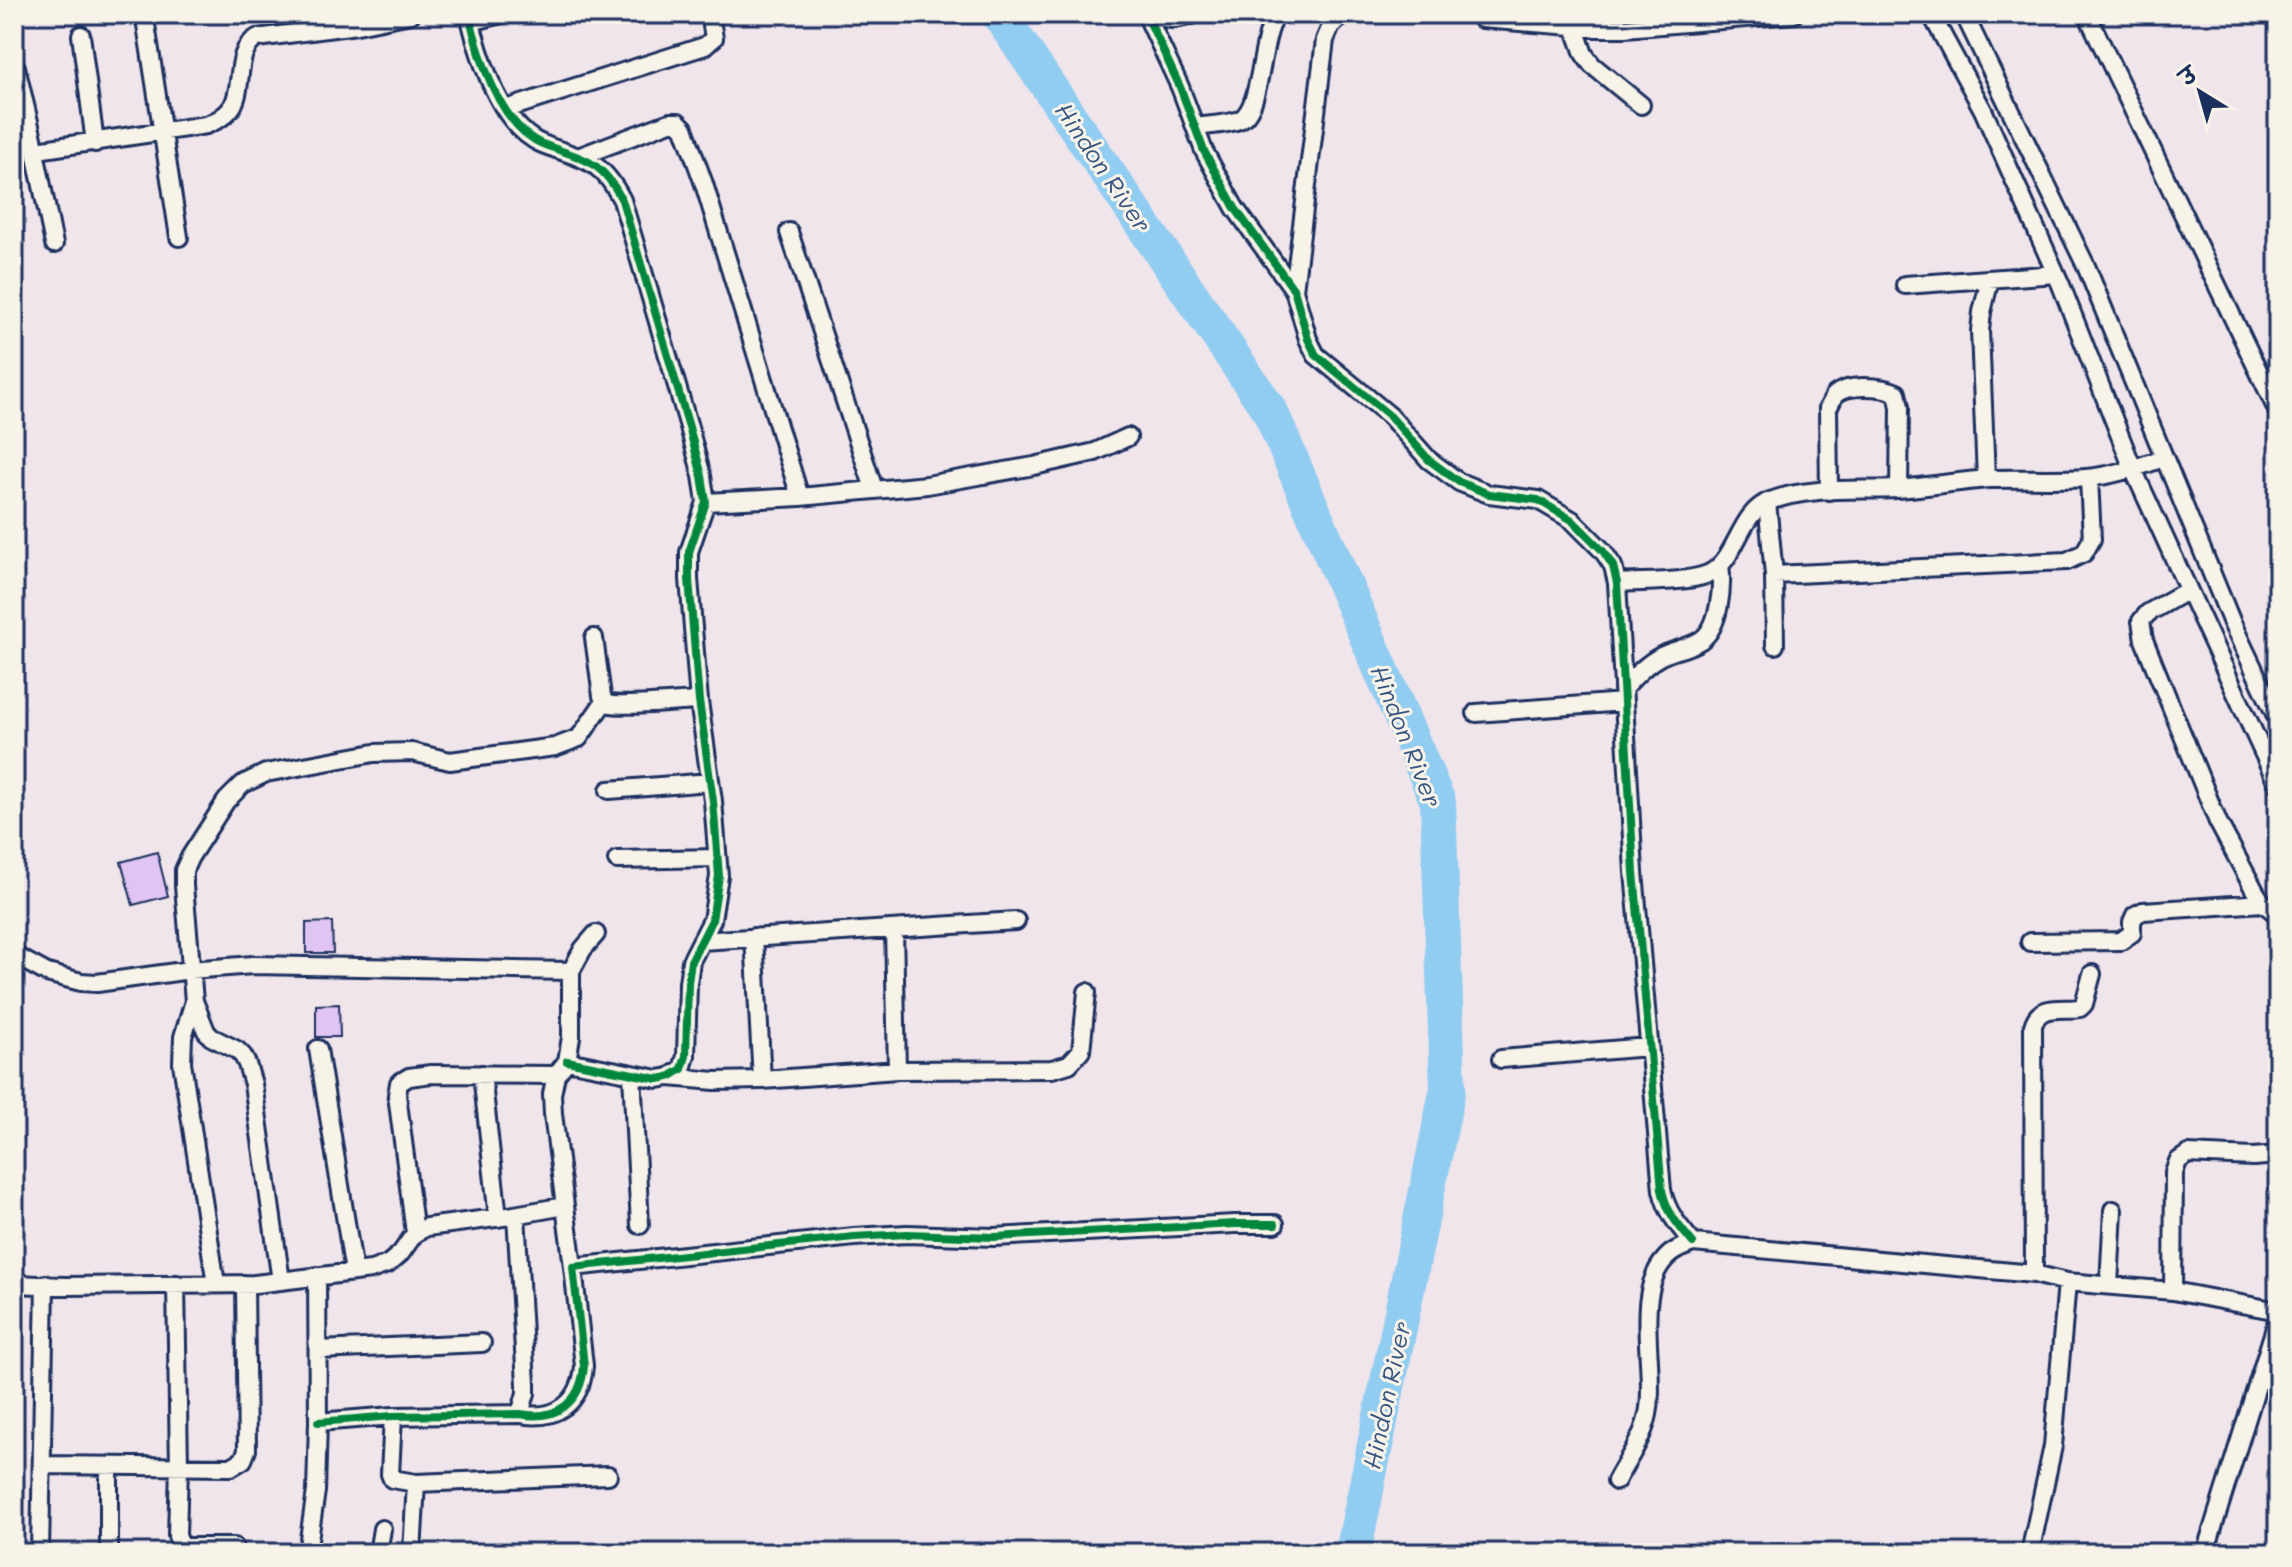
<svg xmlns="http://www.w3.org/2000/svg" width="2292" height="1567" font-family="Mali,'Playpen Sans Deva',sans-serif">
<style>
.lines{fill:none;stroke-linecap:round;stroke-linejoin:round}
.river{stroke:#91ccf1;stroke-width:36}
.building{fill:#e0c4f3;stroke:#1b2f5e;stroke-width:2}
.minor-casing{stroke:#1b2f5e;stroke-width:22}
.minor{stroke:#f7f3e8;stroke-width:16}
.cycleway-casing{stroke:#f7f3e8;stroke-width:13}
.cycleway{stroke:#00873e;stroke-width:8}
.labels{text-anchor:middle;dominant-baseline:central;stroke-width:6;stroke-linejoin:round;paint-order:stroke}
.water-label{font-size:24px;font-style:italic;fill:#385683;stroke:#f7f3e8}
</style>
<rect width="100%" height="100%" fill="#f0e5eb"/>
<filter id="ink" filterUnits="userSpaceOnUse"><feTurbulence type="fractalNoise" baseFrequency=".0125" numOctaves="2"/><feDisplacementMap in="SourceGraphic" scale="16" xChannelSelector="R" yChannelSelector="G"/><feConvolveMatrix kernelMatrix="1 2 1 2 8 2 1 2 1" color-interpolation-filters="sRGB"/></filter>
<g filter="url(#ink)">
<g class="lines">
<path class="river" d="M999,14L1270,411L1438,802L1448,1088L1353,1553"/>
</g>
<path class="building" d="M157,852L168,896L133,905L121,862Z
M332,922L333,953H306V923Z
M339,1004L340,1037H316V1005Z"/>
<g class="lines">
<defs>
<path id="minor" d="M469,14C478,53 497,116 533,139C540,144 548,146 556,149C591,161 604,165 622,200L689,427L702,476L706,502L689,552V579L699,701L713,801L719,876L712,920L691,961L688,983L686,1056L682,1069L669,1077L658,1079L567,1061
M1146,14L1180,87L1204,151L1235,208L1294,290L1308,339L1316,355L1390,416L1429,460L1459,482L1489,494L1538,500L1572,520L1603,551L1613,566L1617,583L1634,872L1662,1190C1667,1213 1678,1225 1693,1243
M1156,14C1169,23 1181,18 1195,14
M1476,14L1482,19L1597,28H1625L1794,14
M1931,14L1983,110L2061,285L2133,469L2278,785
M1964,14L2086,266L2232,623L2278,720
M2087,14L2278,412
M471,22L501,14
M146,25L179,237
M1574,26L1584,54L1592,65L1641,105
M81,35L95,143
M16,67L36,151
M506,109L705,46L714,38L710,14
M1195,127C1209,125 1226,125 1239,120C1263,110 1259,38 1277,14
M578,157L670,122H678L684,128L704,184L800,497
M789,232L874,489
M54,244L35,152L37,150L206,125C216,121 225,117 232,107C245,86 233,52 257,38L357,25L411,14
M1905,285L2056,274
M1294,290L1325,40L1331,26L1344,14
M1986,479L1980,331L1982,312L1990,279
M1829,491L1828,408C1829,407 1834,397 1834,396C1846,383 1882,386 1897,393L1900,407L1899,488
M706,502L800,497L927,485L1034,466L1095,452L1128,437
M1767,502L1774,575L1775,645
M1774,575L2067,561L2084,553L2092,539L2089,478
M1617,583C1642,581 1686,583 1708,574C1738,560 1738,513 1770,501C1810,486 1856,491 1897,489C1928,487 1958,481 1989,479C2021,478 2054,480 2086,478C2112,476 2139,467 2163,458
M2188,590L2148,613L2141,621L2144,640L2218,822L2256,893L2263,903L2278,915
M594,638L602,696C603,698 603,700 605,702C612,709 685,701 699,701
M1623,689C1634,677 1646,664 1661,656C1673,650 1689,648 1701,640C1720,627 1723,586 1720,565
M1476,713L1624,702
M609,790L710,782
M617,860L717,858
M894,929L897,1070
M754,937L762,1080
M701,941L1016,921
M2030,942L2121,941L2132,933V922L2135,915L2143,911L2263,903
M14,955L47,973L81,982L97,983L190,970L253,965L571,971
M194,1001L206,1031L211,1037L237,1050L243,1056L247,1064L253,1084L281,1281
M318,1049L354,1272
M1501,1059L1648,1047
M482,1074L498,1218
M632,1074L640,1225
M669,1077L715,1081L762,1080L897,1070L1052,1069L1069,1064L1081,1051L1087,992
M516,1215L526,1384V1393L520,1414
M415,1233L397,1095L399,1083L409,1077L431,1074L556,1075
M573,1267L553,1114L552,1094L556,1075L567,1061L571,1037V971L583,949L596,934
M2034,1274L2033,1026C2039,1003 2061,1011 2080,1008L2084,1004L2092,974
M14,1284L65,1286L255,1284L371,1270L388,1264L401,1253L415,1233L427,1227L503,1217L565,1206
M176,1284L179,1467L177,1536L181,1545L189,1547H234
M216,1284L182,1063L183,1037L194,1001L184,886V870L190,857L226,801L243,784L266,773L374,753L412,752L450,761L555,747L579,738L604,702
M2109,1285L2113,1210
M2173,1291L2174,1173L2178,1161L2188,1154L2253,1157L2278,1155
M318,1350L482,1343
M393,1416L390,1474L392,1479L416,1483L608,1475
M318,1422L393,1416L520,1414C556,1421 581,1403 584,1366L573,1267L854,1237L907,1234L994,1237L1235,1224H1275
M43,1465L231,1467L243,1460L247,1450L245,1284
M109,1466V1553
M1616,1481C1628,1458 1646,1435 1649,1408C1655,1365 1633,1292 1666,1258C1673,1250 1683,1247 1693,1243L2034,1274L2067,1282L2173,1291L2278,1311
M40,1553L45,1284
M307,1553L316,1491L318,1422L317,1276
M378,1553L382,1529
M412,1553L416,1483
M2030,1553L2053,1446L2067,1282
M2205,1553L2278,1318"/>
</defs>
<use href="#minor" class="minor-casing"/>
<use href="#minor" class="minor"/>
<defs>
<path id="cycleway" d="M469,14C478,53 497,116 533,139C540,144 548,146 556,149C591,161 604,165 622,200L689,427L702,476L706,502L689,552V579L699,701L713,801L719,876L712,920L691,961L688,983L686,1056L682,1069L669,1077L658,1079L567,1061
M1146,14L1180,87L1204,151L1235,208L1294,290L1308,339L1316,355L1390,416L1429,460L1459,482L1489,494L1538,500L1572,520L1603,551L1613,566L1617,583L1634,872L1662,1190C1667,1213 1678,1225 1693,1243
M318,1422L393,1416L520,1414C556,1421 581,1403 584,1366L573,1267L854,1237L907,1234L994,1237L1235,1224H1275"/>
</defs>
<use href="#cycleway" class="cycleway-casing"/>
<use href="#cycleway" class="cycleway"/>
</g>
</g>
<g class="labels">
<g class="water-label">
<text transform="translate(1104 167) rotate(56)">Hindon River</text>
<text transform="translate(1407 736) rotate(68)">Hindon River</text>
<text transform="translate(1386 1395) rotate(-78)">Hindon River</text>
</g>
</g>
<rect width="2292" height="1567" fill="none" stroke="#f7f3e8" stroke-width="48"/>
<rect x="24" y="24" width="2244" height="1519" fill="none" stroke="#1b2f5e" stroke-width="3" filter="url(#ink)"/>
<g transform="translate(2200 92) rotate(323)" stroke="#f7f3e8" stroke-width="6" paint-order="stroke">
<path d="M0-6L14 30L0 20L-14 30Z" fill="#1b2f5e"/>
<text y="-12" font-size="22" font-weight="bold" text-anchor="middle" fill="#1b2f5e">उ</text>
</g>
</svg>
